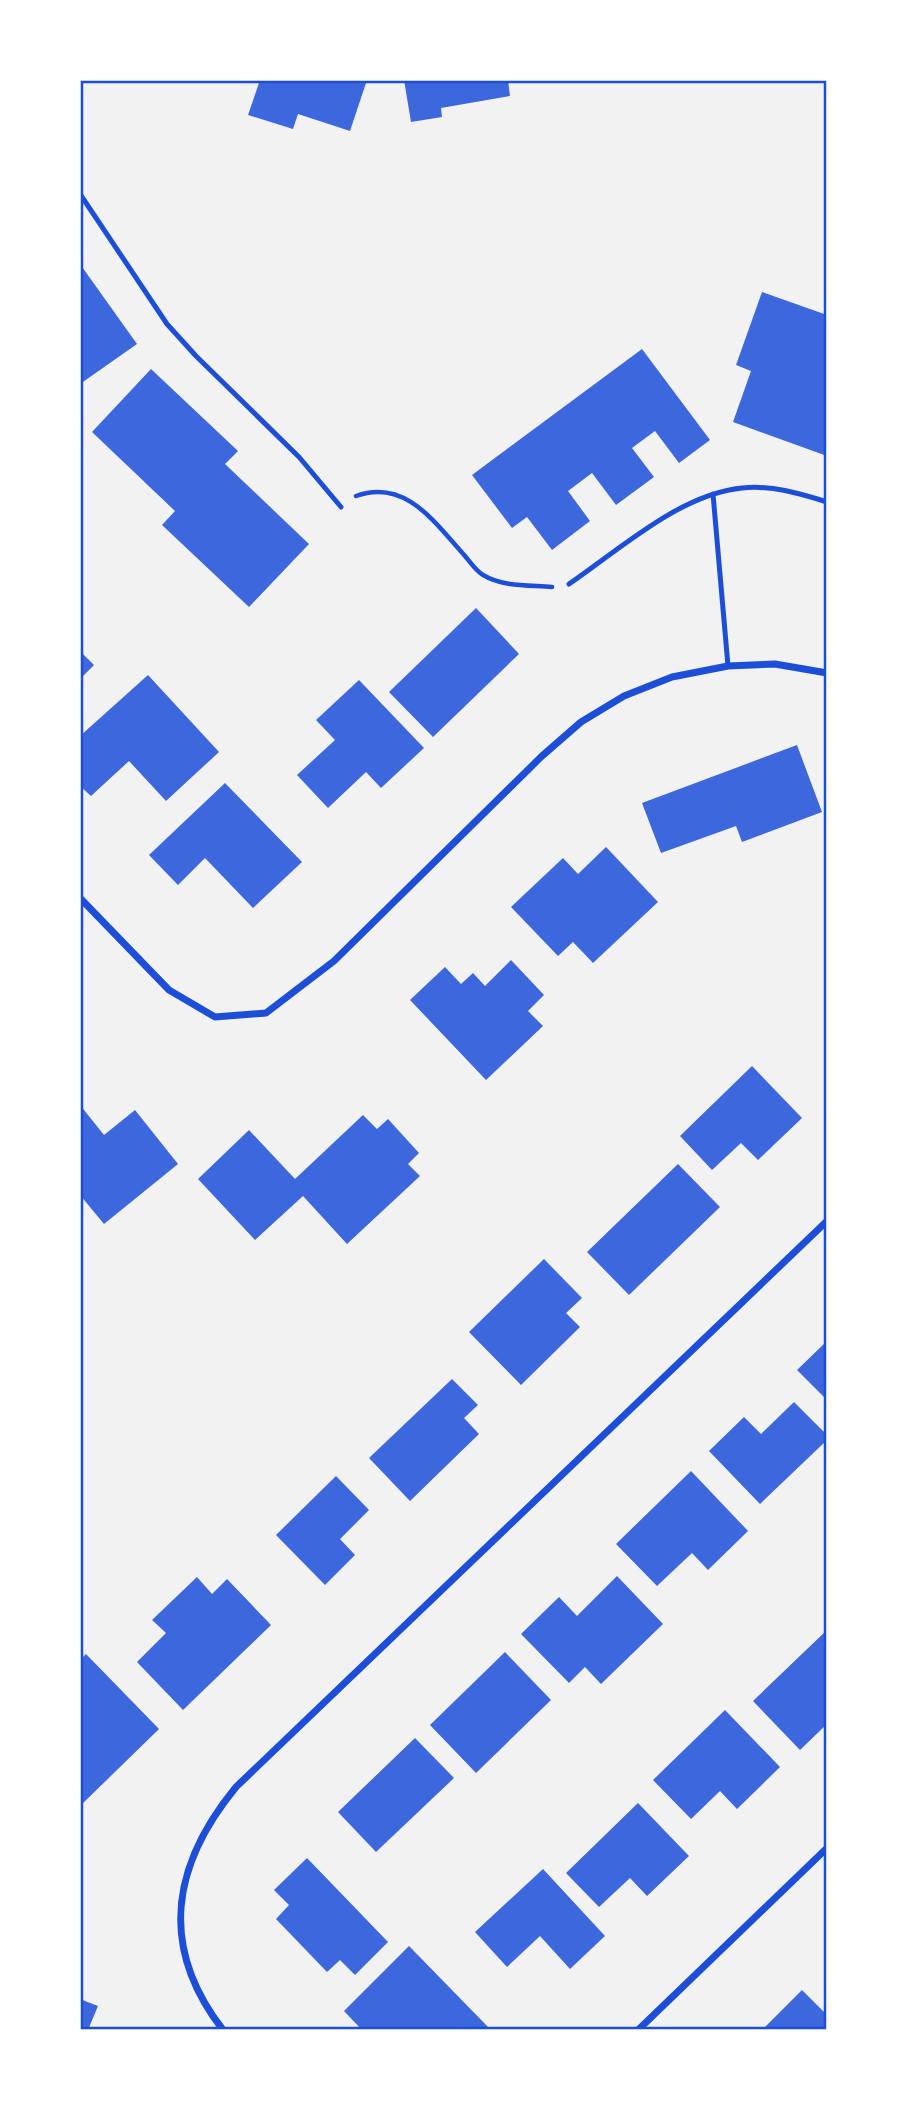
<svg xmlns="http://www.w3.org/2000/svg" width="907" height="2110" font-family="'IBM Plex Sans',sans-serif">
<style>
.building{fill:#3d67dc}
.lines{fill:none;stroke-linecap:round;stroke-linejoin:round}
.path{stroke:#1d4ed8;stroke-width:4.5}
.service{stroke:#1d4ed8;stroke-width:5}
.minor{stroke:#1d4ed8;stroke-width:7}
.neatline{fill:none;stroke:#1d4ed8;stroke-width:2.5}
</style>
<rect width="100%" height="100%" fill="#f2f2f2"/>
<path class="building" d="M260,80H367L350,131L298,114L293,129L248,115Z
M404,80H508L510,96L441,108L442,117L411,122Z
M80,264L137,344L80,384Z
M762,292L827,315V456L733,422L751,371L736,365Z
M642,349L710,440L679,463L655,431L632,448L654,477L616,505L592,473L568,491L590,521L552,550L527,517L512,528L472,475Z
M151,369L238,451L225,464L309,544L249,607L162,525L175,511L92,432Z
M476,608L519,654L433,737L389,692Z
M80,651L94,665L80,679Z
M148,675L219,752L166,801L129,761L91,796L80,786V736Z
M359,680L424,748L381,788L366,772L328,808L297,775L335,740L316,720Z
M797,745L822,812L742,842L736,826L661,853L642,803Z
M225,783L302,862L253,908L205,858L178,885L149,855Z
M606,847L658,902L593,963L573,942L558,956L511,907L563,858L578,874Z
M511,960L544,995L528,1011L543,1026L486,1080L410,1000L445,967L461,984L473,973L485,986Z
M752,1066L802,1118L758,1160L741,1143L712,1170L680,1136Z
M80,1105L104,1135L135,1110L178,1164L104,1224L80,1195Z
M363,1115L377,1129L388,1119L419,1153L408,1164L420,1176L347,1244L303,1196L255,1240L198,1179L249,1130L295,1179Z
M678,1164L720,1207L629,1295L587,1252Z
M544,1259L582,1298L566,1313L580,1327L521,1385L469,1332Z
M827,1341V1400L797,1370Z
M452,1379L478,1405L464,1418L479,1434L410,1501L369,1458Z
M794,1402L827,1435V1440L760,1504L709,1451L744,1417L761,1434Z
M691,1471L748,1531L708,1570L692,1553L657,1586L616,1544Z
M336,1476L369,1510L340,1539L355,1555L325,1585L276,1535Z
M617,1576L663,1624L601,1684L585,1667L569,1683L521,1634L559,1597L577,1616Z
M197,1577L212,1594L227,1579L271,1625L183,1710L137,1662L166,1633L152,1620Z
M827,1630V1724L800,1750L753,1701Z
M505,1652L551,1700L476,1773L430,1725Z
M86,1654L159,1729L80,1806V1660Z
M725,1710L780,1767L737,1809L720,1791L691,1819L653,1780Z
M415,1738L454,1778L376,1852L338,1812Z
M638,1803L689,1856L647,1896L630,1878L599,1907L566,1873Z
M307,1858L388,1942L355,1975L340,1960L327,1972L276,1919L289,1905L274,1890Z
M543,1869L605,1936L570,1969L540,1936L507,1967L475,1932Z
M409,1946L491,2030H362L344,2011Z
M802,1990L827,2015V2030H762Z
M80,1999L98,2006L88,2030H80Z"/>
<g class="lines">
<path class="path" d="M356,496C406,478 435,523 465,556C470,562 476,571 483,575C503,587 530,585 552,587"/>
<path class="service" d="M80,194L167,324L196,356L299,457L341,507
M713,494L728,666
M569,584C619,550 680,494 742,488C771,485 799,493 827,502"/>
<path class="minor" d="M80,898L169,990L215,1017L266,1013L334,961L542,756L581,722L624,696L672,677L728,666L775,664L827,673
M223,2030C158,1946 172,1865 236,1787L827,1221
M638,2030L827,1848"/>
</g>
<rect width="907" height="2110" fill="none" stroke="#ffffff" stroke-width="164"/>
<rect x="82" y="82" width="743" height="1946" class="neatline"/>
</svg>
